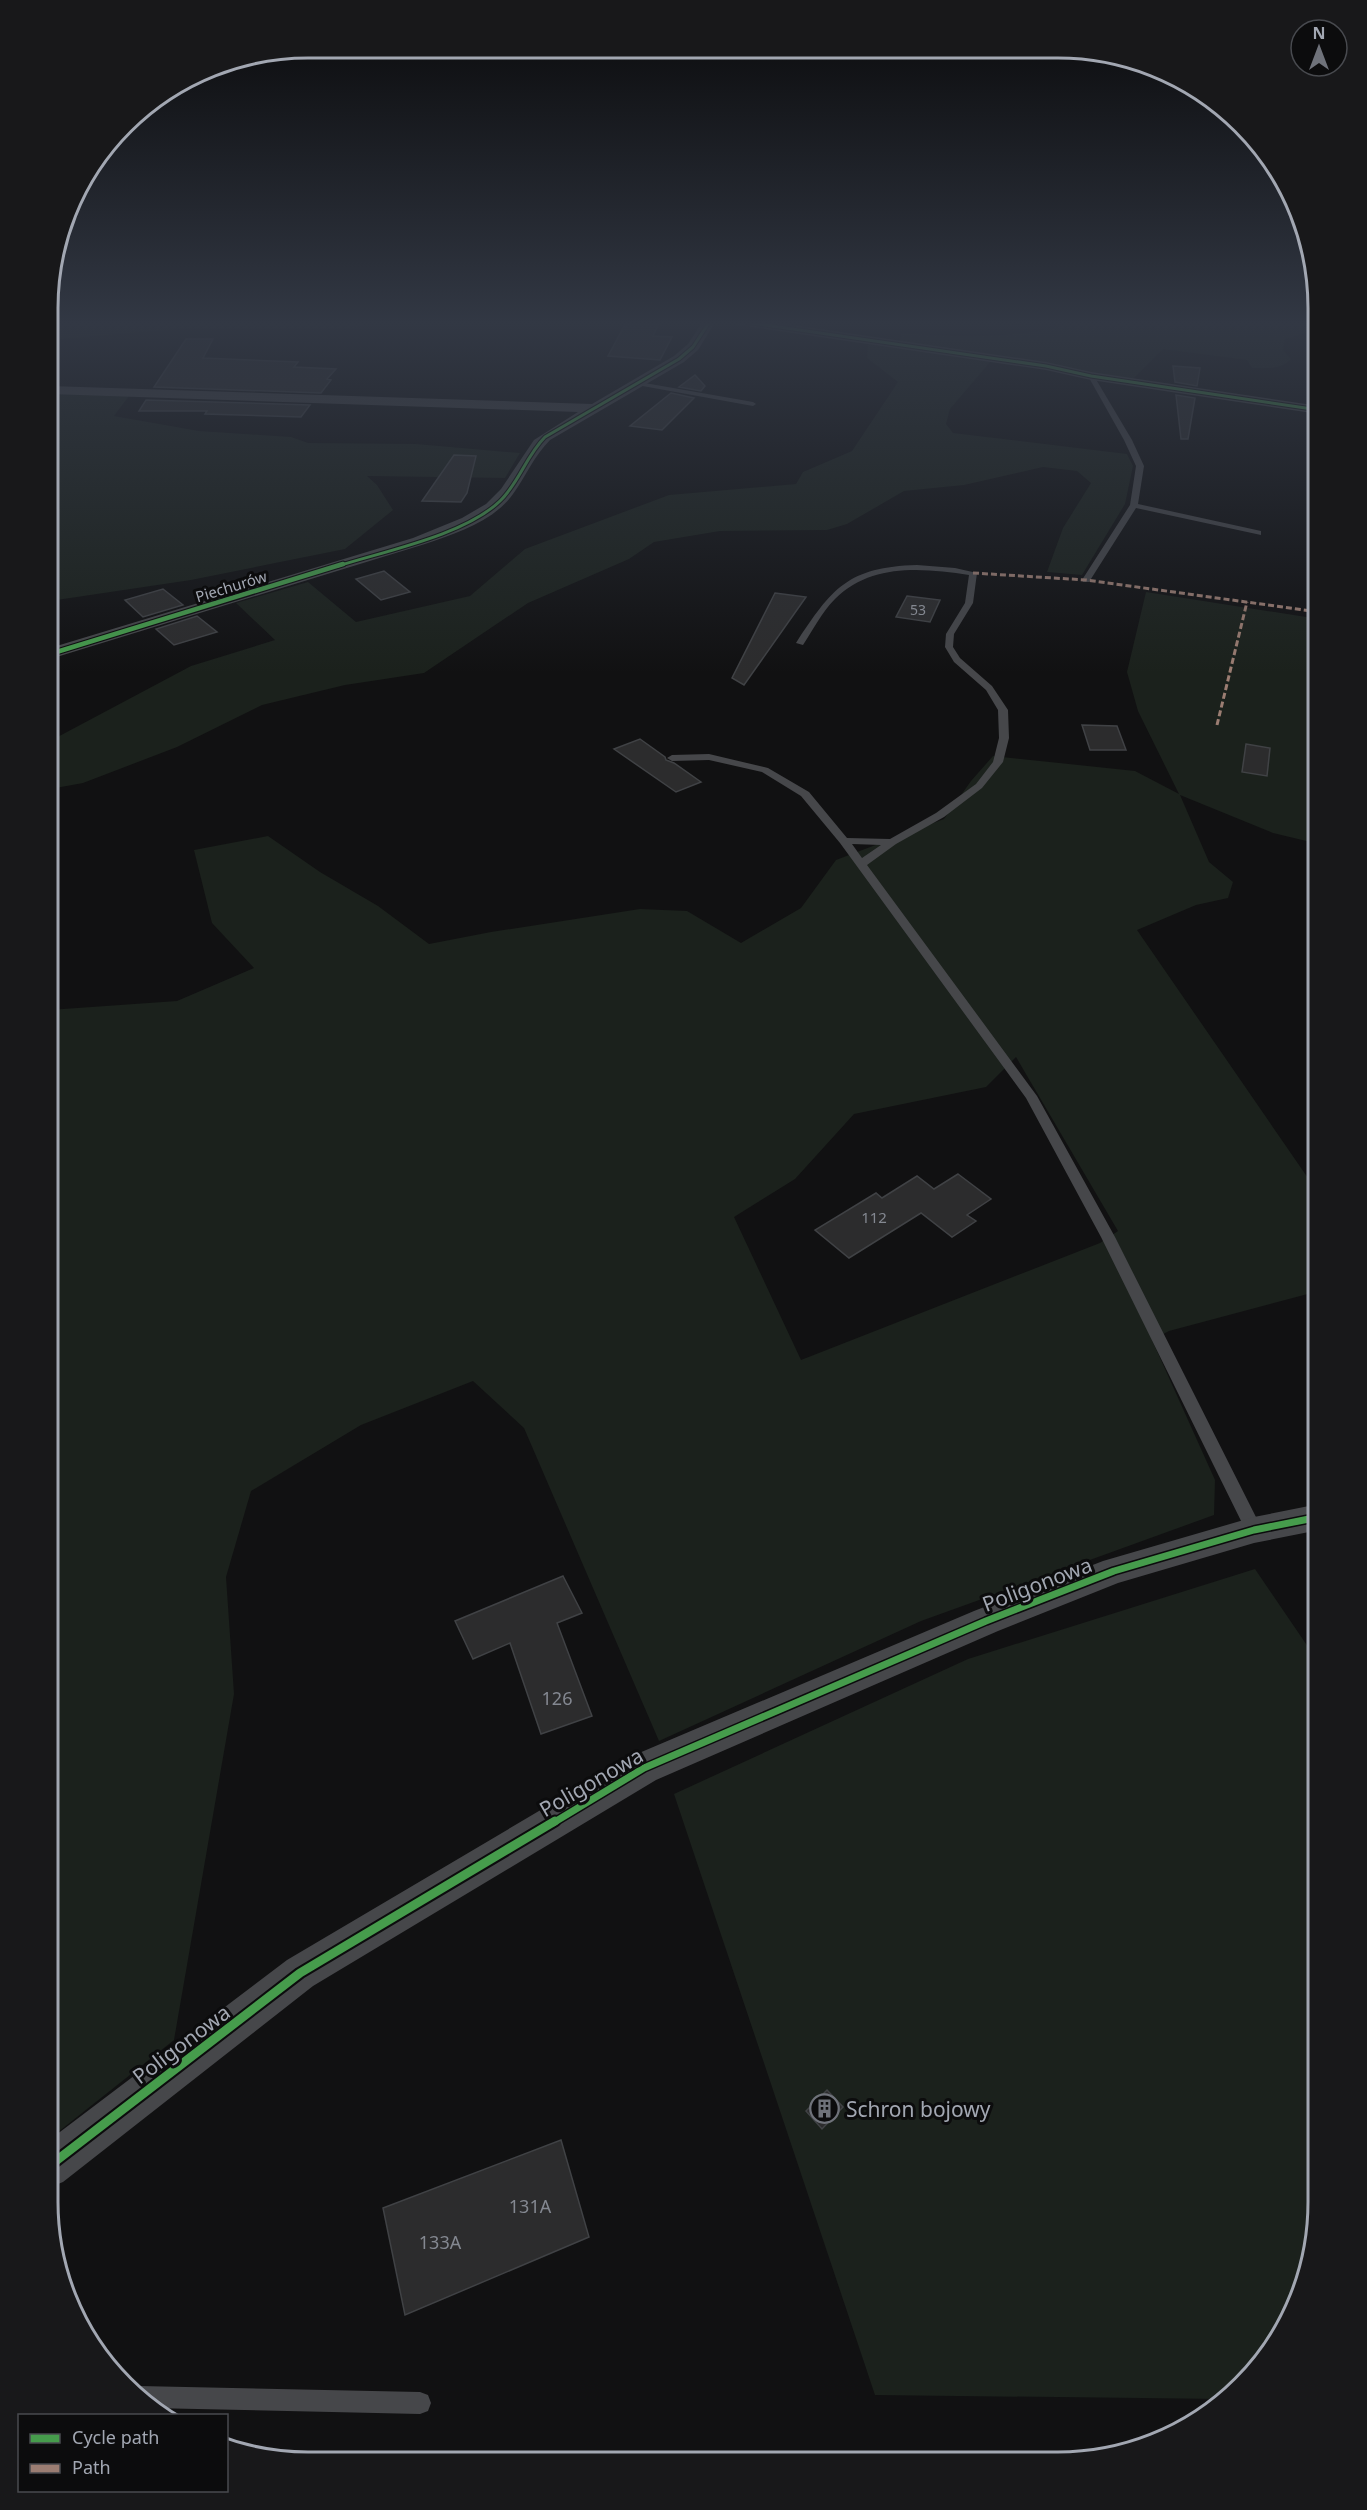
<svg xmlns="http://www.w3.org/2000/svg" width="1367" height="2510" font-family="'Noto Sans',sans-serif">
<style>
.green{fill:#1b211c;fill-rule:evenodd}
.building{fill:#2c2c2d;stroke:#404245;stroke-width:1.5}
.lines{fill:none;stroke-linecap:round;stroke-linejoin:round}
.service{fill:#46474a;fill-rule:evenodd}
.minor{fill:#46474a;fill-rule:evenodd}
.quiet{stroke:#9b7d72;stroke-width:3;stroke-dasharray:6 3;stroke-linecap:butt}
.cycleway-far3-casing{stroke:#0c0c0d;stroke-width:5}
.cycleway-far2-casing{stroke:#0c0c0d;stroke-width:7}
.cycleway-far1-casing{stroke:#0c0c0d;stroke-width:10}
.cycleway-casing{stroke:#0c0c0d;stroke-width:13}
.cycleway-far3{stroke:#469c4c;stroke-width:3}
.cycleway-far2{stroke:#469c4c;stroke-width:4.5}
.cycleway-far1{stroke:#469c4c;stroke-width:7}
.cycleway{stroke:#469c4c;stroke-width:9}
.labels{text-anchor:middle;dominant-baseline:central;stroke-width:6;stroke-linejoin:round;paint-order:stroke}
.far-number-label{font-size:14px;fill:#848891}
.far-street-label{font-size:15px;fill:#a2a7b2;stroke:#0c0c0d}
.number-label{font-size:15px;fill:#848891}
.near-number-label{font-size:18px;fill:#848891}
.near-street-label{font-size:21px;fill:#a2a7b2;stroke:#0c0c0d}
.near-poi-label{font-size:21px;fill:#a2a7b2;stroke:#0c0c0d;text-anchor:start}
.rim{fill:none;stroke:#a2a7b2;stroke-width:3}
</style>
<rect width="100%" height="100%" fill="#111112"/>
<path class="green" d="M50,321H386L347,329H176L50,340Z
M1069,321H1319V334L1311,331L1285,339L1283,350L1291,359C1281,370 1266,368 1252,368L1247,360L1163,349L1132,380L900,341L901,333C958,337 1009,340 1065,325Z
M868,343L991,361L950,409L946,424L953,433L1127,454L1133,466L1125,504L1082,575L1047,572L1063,528L1091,483L1077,471L1043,467L964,485L904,491L847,524L827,530L720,531L654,542L629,559L528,603L424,673L345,685L262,705L177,747L83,783L50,789V741L191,666L275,640L236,603L308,582L356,622L470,596L525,549L669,495L796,484L803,472L852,451L898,382L867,358Z
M50,393L129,396L114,416L199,431L291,437L308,443L416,444L520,453L505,478L367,476L377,485L393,510L345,549L191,580L50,601Z
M1146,592L1319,619V844L1273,833L1180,795L1209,862L1233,882L1228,898L1196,905L1137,930L1319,1194V1291L1169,1331L1152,1340L1215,1480L1214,1515L921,1621L659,1741L524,1428L473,1381L361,1425L251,1491L226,1577L234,1694L174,2040L48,2140L49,1010L177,1001L254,968L212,923L194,850L268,836L320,872L378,906L429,944L491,932L640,909L687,911L741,943L801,908L836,860L944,819L971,781L993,756L1135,771L1179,794L1138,711L1127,672ZM1016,1057L1118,1231L1100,1243L801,1360L734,1217L795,1179L854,1114L986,1087Z
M1255,1569L1319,1663L1318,2219L1299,2301L1265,2360L1223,2399L875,2395L674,1794L968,1659Z"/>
<path class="building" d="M627,321H660L653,336L672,337L660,360L608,356Z
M186,339H213L203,358L298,362L294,367L336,369L327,379L331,380L321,393L154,387Z
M1173,366L1200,368L1197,386L1175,382Z
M695,375L705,386L701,391L679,387Z
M671,393L694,398L662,430L630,426Z
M1176,395L1195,398L1188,439H1181Z
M146,400L310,405L301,417L205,414L207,411H139Z
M454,455L476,456L467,493L461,502L422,501Z
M384,571L410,592L381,600L356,579Z
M163,589L183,605L143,617L125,600Z
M775,593L806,597L744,685L732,678Z
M907,596L940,600L930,622L896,617Z
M197,616L217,632L174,645L156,629Z
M1082,725L1117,726L1126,750H1090Z
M640,739L665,757L666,760L674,763L701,782L676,792L614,749Z
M1246,744L1270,748L1267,776L1242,772Z
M958,1174L991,1199L967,1215L976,1221L952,1237L921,1213L849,1258L815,1230L876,1193L882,1198L917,1176L934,1189Z
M563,1576L582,1613L557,1623L592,1716L541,1734L510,1643L473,1659L455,1621Z
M827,2090L843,2107L822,2129L806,2111Z
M561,2140L589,2237L405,2315L383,2208Z"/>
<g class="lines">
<path class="service" d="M1091,374L1094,376L1132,440L1144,466L1138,504L1261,531V535L1136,508L1089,582H1083L1082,580L1130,505L1136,466L1124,440L1088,376Z
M639,382L753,402L756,404L753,406L637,385Z
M917,565L955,568L977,573L973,603L954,634L953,647L960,658L992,686L1008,710L1009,738L1003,762L982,788L944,817L896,844L867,865L1037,1096L1115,1237L1260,1525L1262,1530L1260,1535L1254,1537L1248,1535L1101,1237L1026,1098L840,843L801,796L762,772L709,760L672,761L667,758L672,755L709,754L768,768L809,792L847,838L890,839L936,813L976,784L993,762L999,738L998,710L986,690L954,662L945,647L946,634L965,603L969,575C923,568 871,563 835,599C822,612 813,630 803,645L796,643C832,588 848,567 917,565ZM852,844L881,845L862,858Z
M139,2386L420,2392L428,2395L431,2403L428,2411L420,2414L150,2408L132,2389Z"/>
<path class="minor" d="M703,321H716L698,350L684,362L550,440C534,456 526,476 513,494C493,522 456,533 425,544L50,659V648L413,538L462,518L486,504L501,489L534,440L578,412L50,394V386L592,404L674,356L688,344Z
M732,321H766L1046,362L1091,372L1319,406V414L1091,380L1046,370L738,325Z
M1319,1504V1530L1254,1543L1118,1583L998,1631L656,1780L313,1986L63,2182L48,2188V2141L287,1960L632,1756L974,1611L1103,1561L1254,1517Z"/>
<path class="quiet" d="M973,573L1086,580L1319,612
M1217,725L1247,602"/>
<defs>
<path id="cycleway-far3" d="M738,321L1046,366L1091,376L1319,410
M338,566C385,551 465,535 500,501C519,483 526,456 545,437L679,359L693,347L710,321"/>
<path id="cycleway-far2" d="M50,654L343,564"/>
<path id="cycleway-far1" d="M553,1823L644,1768L986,1621L1114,1571L1254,1530L1319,1517"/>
<path id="cycleway" d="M48,2167L300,1973L555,1821"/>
</defs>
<use href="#cycleway-far3" class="cycleway-far3-casing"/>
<use href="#cycleway-far2" class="cycleway-far2-casing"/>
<use href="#cycleway-far1" class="cycleway-far1-casing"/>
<use href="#cycleway" class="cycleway-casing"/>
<use href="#cycleway-far3" class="cycleway-far3"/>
<use href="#cycleway-far2" class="cycleway-far2"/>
<use href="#cycleway-far1" class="cycleway-far1"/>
<use href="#cycleway" class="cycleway"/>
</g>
<linearGradient id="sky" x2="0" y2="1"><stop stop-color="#09090a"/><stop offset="0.48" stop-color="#323844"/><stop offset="1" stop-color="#323844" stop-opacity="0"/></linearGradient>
<rect width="1367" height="673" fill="url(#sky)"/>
<defs>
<symbol id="building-ring" viewBox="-11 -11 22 22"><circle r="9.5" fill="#0c0c0d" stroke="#6f727a" stroke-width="1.5"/><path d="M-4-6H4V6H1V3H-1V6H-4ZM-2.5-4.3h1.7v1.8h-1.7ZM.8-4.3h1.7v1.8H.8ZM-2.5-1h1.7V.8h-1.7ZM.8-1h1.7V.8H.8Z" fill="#6f727a"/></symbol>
</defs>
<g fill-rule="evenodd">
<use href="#building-ring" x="808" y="2092" width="33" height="33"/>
</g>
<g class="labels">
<g class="far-number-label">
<text x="918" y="609">53</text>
</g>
<g class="far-street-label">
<text transform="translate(231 586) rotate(-17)">Piechurów</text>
</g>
<g class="number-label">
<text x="874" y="1217">112</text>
</g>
<g class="near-number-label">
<text x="557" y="1698">126</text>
<text x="530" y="2206">131A</text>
<text x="440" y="2242">133A</text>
</g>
<g class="near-street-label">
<text transform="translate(1037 1584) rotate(-21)">Poligonowa</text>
<text transform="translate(591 1782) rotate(-30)">Poligonowa</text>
<text transform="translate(181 2044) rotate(-37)">Poligonowa</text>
</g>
<g class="near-poi-label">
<text x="846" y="2109">Schron bojowy</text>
</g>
</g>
<path d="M0 0H1367V2510H0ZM308 58H1058A250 250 0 0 1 1308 308V2202A250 250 0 0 1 1058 2452H308A250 250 0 0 1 58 2202V308A250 250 0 0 1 308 58Z" fill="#18181a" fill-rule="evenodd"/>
<path class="rim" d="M308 58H1058A250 250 0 0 1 1308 308V2202A250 250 0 0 1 1058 2452H308A250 250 0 0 1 58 2202V308A250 250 0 0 1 308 58Z"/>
<rect x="18" y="2414" width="210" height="78" fill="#0c0c0d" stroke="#484a4f" stroke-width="1.5"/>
<rect x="30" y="2434" width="30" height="9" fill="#469c4c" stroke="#484a4f" stroke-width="1.5"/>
<text x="72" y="2444" font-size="18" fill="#a2a7b2">Cycle path</text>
<rect x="30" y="2464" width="30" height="9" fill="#9b7d72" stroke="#484a4f" stroke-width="1.5"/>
<text x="72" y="2474" font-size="18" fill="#a2a7b2">Path</text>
<g transform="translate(1319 48)"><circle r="28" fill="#0c0c0d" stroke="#484a4f" stroke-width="1.5"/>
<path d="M0-4.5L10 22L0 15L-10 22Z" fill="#6f727a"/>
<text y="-9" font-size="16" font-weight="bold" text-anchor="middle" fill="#a2a7b2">N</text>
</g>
</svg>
